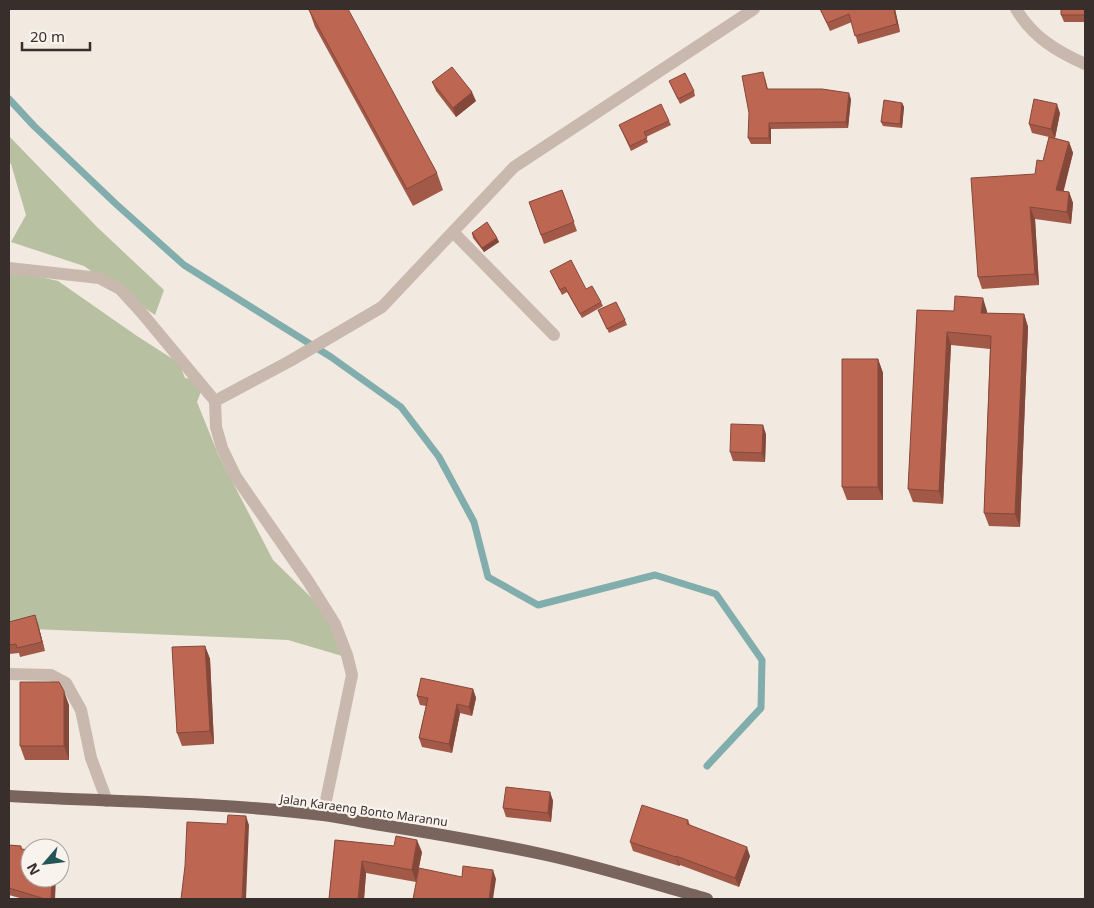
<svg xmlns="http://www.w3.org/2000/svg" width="1094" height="908" font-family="'Noto Sans',sans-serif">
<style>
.green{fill:#b7c0a1}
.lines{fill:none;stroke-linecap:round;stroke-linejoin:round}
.stream{stroke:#81adac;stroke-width:7}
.minor{stroke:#c9b8ad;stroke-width:12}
.primary{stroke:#79655d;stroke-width:12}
.wall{fill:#a35947}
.shaded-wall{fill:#84483a}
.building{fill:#bd6753;stroke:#84483a}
.labels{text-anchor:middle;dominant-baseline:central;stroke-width:4.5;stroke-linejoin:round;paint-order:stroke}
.street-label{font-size:12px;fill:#382e2b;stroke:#f9f3ed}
</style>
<rect width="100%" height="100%" fill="#f2e9e0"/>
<path class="green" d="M9,136L97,227L164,290L155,315L84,266L11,242L26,215L11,164L9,162Z
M9,270L58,281L137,336L179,363L185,378L205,381L197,402L218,454L273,560L321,607L349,658L288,640L9,628Z"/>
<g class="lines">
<path class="stream" d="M9,99L34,126L116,204L184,265L331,357L401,407L439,457L474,522L488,577L538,605L655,575L716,594L762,660L761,708L707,766"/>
<path class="minor" d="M1016,9C1033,37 1056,51 1085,64
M453,232L554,335
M9,268L99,278L120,289L141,312L215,401L216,427L222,448L236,477L308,581L335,624L347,655L352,675L323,815
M215,401L290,361L382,307L514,167L754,9
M9,674L51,675L66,683L81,710L91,758L107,801"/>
<path class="primary" d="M9,796C113,802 218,802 323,815C340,817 357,821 375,824C432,833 490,843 546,855C601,867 654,884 707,899"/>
</g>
<path class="wall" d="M820,9H895L900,32L858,44L852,22L830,31Z
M1085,9V22H1064L1061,15Z
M309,10L437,173L443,190L413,206L315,27Z
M765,78L768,89L851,99L848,128L771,129V144H751L748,138Z
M669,81L694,91L695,96L680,104Z
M432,82L476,101L456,117L436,91Z
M902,103L904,107L902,128L883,126L881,122Z
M1060,113L1055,138L1069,142L1073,153L1063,191L1069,192L1073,203L1071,224L1035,219L1039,285L982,289L978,277L1043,161L1049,137L1032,133L1029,124Z
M669,121L671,125L646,137L648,142L631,151L619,125Z
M562,190L577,231L544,244L529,202Z
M472,233L497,238L499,242L484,252L473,238Z
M550,271L586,289L601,302L603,306L582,318L567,292L562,295Z
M598,310L625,320L627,325L609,333Z
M917,310L954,311H987V313L1024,314L1028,327L1020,527L989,526L984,513L990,349L951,345L943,504L913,502L908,489Z
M878,359L883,373V500H847L842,487Z
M766,434L765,462L733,461L730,452Z
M35,615L38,624L45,651L20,657L19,653L9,654V622Z
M205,646L210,659L214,744L182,746L177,733Z
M473,689L476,698L472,716L460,713L452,753L422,747L419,738L426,706L420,705L417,696Z
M69,705V760H25L20,746Z
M550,792L553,801L551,822L506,817L503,808Z
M688,820L690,825L750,856L739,887L680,865L679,866L633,851L630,842Z
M335,840L394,846L422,852L416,882L366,873L364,899H329Z
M9,845L21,846L22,849L55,899H23L9,895Z"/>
<path class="shaded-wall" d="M894,9H895L900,32L897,24Z
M472,92L476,101L456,117L453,108Z
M849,93L851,99L848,128L846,122Z
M902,103L904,107L902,128L900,124Z
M1057,104L1060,113L1055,138L1051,129Z
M769,123L771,129V144L769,138Z
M1069,142L1073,153L1061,202L1056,190Z
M1069,192L1073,203L1071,224L1067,212Z
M1030,207L1035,219L1039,285L1035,274Z
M497,238L499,242L484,252L482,248Z
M983,298L987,311L986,326L981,313Z
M1024,314L1028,327L1020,527L1015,514Z
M947,332L951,345L943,504L939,491Z
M878,359L883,373V500L878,487Z
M763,425L766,434L765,462L762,453Z
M35,615L38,624L45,651L42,642Z
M205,646L210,659L214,744L210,731Z
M473,689L476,698L472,716L469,707Z
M64,691L69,705V760L64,746Z
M457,704L460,713L452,753L449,744Z
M550,792L553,801L551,822L548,813Z
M246,816L249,825L246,899H242Z
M417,840L422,852L416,882L412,870Z
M747,847L750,856L739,887L735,878Z
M676,856L680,865L679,866L676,857Z
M362,861L366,873L364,899H358Z
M493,870L496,879L493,899H489Z
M52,878H56L55,899H51Z"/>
<path class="building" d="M311,9H348L437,173L407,189L309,10Z
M820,9H894L897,24L855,36L849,14L827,23Z
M1061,9H1085V15H1061Z
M452,67L472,92L453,108L432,82Z
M763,72L767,89H822L849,93L846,122L769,123V138H748L749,113L742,76Z
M685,73L694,91L678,99L669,81Z
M1034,99L1057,104L1051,129L1029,124Z
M884,100L902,103L900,124L881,122Z
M661,104L669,121L644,132L647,138L630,146L619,125Z
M1049,137L1069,142L1056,190L1069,192L1067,212L1030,207L1035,274L978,277L971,178L1035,174L1037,160L1043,161Z
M562,190L574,222L541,235L529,202Z
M487,222L497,238L482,248L472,233Z
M571,260L586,289L592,286L601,302L580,314L565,287L560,290L550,271Z
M955,296L983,298L981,313L1024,314L1015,514L984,513L991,336L947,332L939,491L908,489L917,310L954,311Z
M616,302L625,320L607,329L598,310Z
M842,359H878V487H842Z
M731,424L763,425L762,453L730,452Z
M35,615L42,642L17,648L16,644L9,645V622Z
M205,646L210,731L177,733L172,647Z
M421,678L473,689L469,707L457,704L449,744L419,738L428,698L417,696Z
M20,682H59L64,691V746H20Z
M506,787L550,792L548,813L503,808Z
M642,805L688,820L687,824L747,847L735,878L676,856V857L630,842Z
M228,815L246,816L242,899H181L185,866L187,822L227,824Z
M396,836L417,840L412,870L362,861L358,899H329L335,840L394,846Z
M9,845L21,846V849L30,850V878H52L51,899H45L9,888Z
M463,866L493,870L489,899H413L419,868L462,877Z"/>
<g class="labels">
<g class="street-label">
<text transform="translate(364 810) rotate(8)">Jalan Karaeng Bonto Marannu</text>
</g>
</g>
<rect width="1094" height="908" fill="none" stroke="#382e2b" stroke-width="20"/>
<g transform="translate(45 863) rotate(242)"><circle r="24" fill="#f9f3ed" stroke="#aca49f"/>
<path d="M0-4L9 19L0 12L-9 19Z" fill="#235657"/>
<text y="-8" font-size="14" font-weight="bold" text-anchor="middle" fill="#382e2b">N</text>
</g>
<path d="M22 42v8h68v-8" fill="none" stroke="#382e2b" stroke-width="2.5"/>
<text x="30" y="42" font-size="15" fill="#382e2b" stroke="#f9f3ed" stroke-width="4" paint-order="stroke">20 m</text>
</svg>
